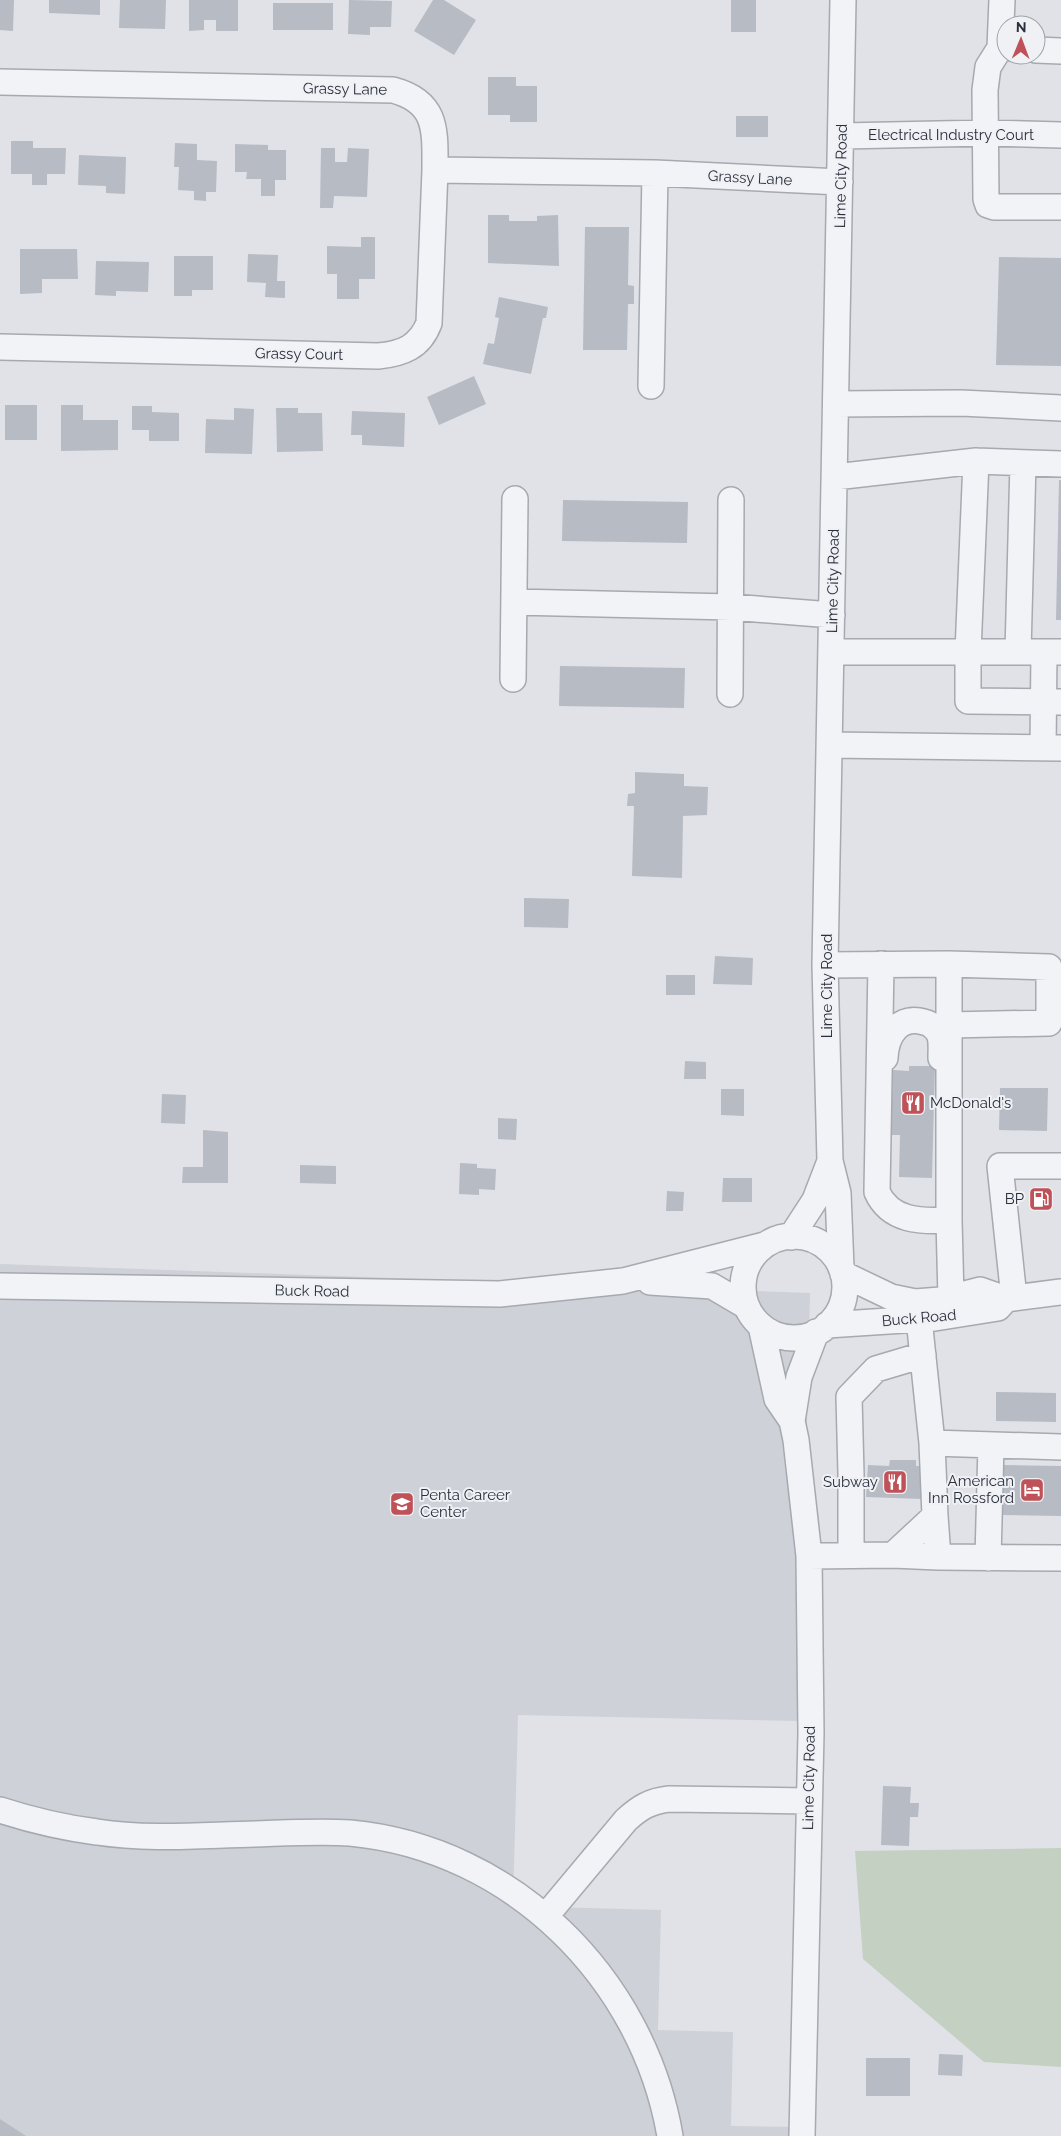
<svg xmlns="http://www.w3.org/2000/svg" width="1061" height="2136" font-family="Raleway,sans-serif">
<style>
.built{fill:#ced1d8}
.green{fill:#c4d0c2}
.building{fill:#b7bbc3}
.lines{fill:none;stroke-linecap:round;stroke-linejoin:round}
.minor-casing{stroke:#a6a9b0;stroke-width:28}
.minor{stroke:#f2f3f6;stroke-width:25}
.labels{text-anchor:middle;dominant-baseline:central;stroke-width:4;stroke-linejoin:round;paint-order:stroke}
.street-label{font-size:15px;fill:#2a2f3c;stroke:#eff1f5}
.poi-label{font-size:15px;fill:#2a2f3c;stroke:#eff1f5;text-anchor:end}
</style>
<rect width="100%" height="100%" fill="#e0e2e7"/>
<path class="built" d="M0,1264L810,1293L800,1721L518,1715L513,1906L661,1910L658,2030L733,2032L731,2126L806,2127V2136H0Z"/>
<path class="green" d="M1061,1848V2067L984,2062L863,1959L855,1851Z"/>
<path class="building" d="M0,0H14L13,31L0,30Z
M49,0H100V15L49,13Z
M120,0H166L165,29L119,28Z
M189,0H238V31H216V20H204V30L189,31Z
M349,0L392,1L391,27H370V35L348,34Z
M433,0H444L476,20L454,55L414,31Z
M731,0H756V32H731Z
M273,3H333V30H273Z
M488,77H516V86H537V122H510V115H488Z
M736,116H768V137H736Z
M11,141H33V148H66L65,174H47V185H32V174H11Z
M175,143L197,144V160L217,161L216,192H206V201L194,200V191L178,190L179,167H174Z
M235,144L268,145V150H286V180H275V196H261V179H246L247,172H235Z
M321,148H335V162H347L348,148L369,149L367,197L334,196L333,208H320Z
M79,155L126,157L125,194L106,193V186L78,185Z
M488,215H509V221H537V216L558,215L559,266L488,263Z
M585,227H629L628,285L634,286V304H628L627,350H583Z
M361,237H375V279H359V299H337V274H327V246L361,247Z
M20,249H77L78,279H42V293L20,294Z
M248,254L278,255L277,281H285V298L265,297L266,283L247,282Z
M174,256H213V290H192V296H174Z
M999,257L1061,258V366L996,365Z
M96,261L149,262L148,292L116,291V296L95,295Z
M499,297L548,307L546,318H543L531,374L483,364L488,343L494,344L499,318L495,317Z
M474,376L486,404L439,425L427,397Z
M5,405H37V440H5Z
M61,405H83V420H118V450L61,451Z
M132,406H152V412L179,413V441H149V430H132Z
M234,408L254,409L252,454L205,453L206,419L234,420Z
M276,408H298V413H322L323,451L277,452Z
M352,411L405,413L404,447L362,445V435H351Z
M1059,480H1061V620H1056Z
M563,500L688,502L687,543L562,541Z
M560,666L685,668L684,708L559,706Z
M635,772L684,774V786L708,787L707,815L683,816L682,878L632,876L634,806H627L628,794L635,793Z
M524,898L569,899L568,928L524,927Z
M715,956L753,958L752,985L713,984Z
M666,975H695V995H666Z
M685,1061L706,1062V1079H684Z
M909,1066H935L932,1178L899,1177L900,1135H891L893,1070L909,1071Z
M1000,1088H1048L1047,1131L999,1130Z
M721,1089H744V1116L721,1115Z
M162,1094L186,1095L185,1124L161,1123Z
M498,1118L517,1119L516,1140L498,1139Z
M203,1130L228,1132V1183H182L183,1167H203Z
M460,1163L477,1164V1168L496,1169L495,1190L479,1189V1195L459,1194Z
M300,1165L336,1166V1184L300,1183Z
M723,1178H752V1202H722Z
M667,1191L684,1192L683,1211H666Z
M996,1392L1056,1393V1422L996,1421Z
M890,1460H916V1466H923L922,1499L866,1497L868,1465L889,1466Z
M1003,1465L1061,1466V1516L1002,1515Z
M883,1786L911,1787L910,1803H919L918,1817H910L909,1846L881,1845Z
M939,2054L963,2055L962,2076L938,2075Z
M866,2058H910V2096H866Z
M0,2119L26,2136H0Z"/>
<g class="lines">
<defs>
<path id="minor" d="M1000,48L1002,0
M1006,48H1000L988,67L985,90L986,199L988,205L994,207H1061
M1036,50L1061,51
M0,82L393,90C438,102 435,131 435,170L655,173L840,182
M842,136L986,133L1061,135
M0,347L378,356C402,354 420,347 429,323L435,170
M651,386L655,173
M836,404L961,403L1061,408
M976,461L968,652V701L1061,702
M835,477L976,461L1061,464
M515,602L731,607L832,615
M832,652H1061
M1018,652L1023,463
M513,679L515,499
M730,694L731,500
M830,745L1061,748
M1043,748L1044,652
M949,964L1049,967V1023L949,1025
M825,965L949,964V1220C921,1222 890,1221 877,1192L881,964
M885,1058C886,1034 900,1015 924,1022C930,1023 937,1029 939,1034C942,1040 941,1051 941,1058
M949,1220L951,1298
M743 1287a51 51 0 1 1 102 0a51 51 0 1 1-102 0Z
M791,1237L815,1200L830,1161
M841,1268L838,1193L830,1161L825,965L843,0
M843,1274L891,1297L915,1302L941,1300L980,1290L1006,1299L1061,1292
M650,1282L712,1286L746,1306
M0,1286L500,1294L623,1281L764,1245
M1014,1298L1000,1166H1061
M827,1325L935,1318L998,1308L1006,1299
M761,1326L777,1399L792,1421L796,1440L809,1556L811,1733L802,2136
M792,1421L799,1377L816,1332
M932,1443L1061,1447
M851,1555V1474L849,1397L876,1369L923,1355
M893,1555L935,1516L932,1443L919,1319
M809,1556L893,1555L938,1557L935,1516
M938,1557L1061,1558
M988,1558L991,1445
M0,1810C31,1820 65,1828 97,1832C149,1840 203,1835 255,1834C286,1833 319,1831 350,1833C512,1848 643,1978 670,2136
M545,1917L626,1820C639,1808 650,1801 669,1799L809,1801"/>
</defs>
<use href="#minor" class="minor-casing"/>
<use href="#minor" class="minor"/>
</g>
<defs>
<symbol id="restaurant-square" viewBox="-11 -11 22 22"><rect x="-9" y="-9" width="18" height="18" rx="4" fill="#bf5259" stroke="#eff1f5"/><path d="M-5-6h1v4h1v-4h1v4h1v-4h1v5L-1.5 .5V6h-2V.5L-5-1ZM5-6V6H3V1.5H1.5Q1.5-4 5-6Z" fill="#fff"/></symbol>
<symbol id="fuel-square" viewBox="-11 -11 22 22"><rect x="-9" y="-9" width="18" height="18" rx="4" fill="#bf5259" stroke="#eff1f5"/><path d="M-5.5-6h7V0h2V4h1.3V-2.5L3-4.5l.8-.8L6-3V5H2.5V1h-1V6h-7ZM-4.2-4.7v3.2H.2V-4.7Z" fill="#fff"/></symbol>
<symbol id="hotel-square" viewBox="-11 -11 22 22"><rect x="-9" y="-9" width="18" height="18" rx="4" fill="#bf5259" stroke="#eff1f5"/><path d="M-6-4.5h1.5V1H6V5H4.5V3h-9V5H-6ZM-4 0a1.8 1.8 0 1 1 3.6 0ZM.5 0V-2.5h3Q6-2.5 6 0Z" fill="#fff"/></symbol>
<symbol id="school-square" viewBox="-11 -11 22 22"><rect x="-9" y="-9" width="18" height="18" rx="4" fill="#bf5259" stroke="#eff1f5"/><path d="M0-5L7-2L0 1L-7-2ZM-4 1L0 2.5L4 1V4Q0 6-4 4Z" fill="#fff"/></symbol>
</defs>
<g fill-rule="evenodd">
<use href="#restaurant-square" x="899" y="1089" width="28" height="28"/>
<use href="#fuel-square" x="1027" y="1185" width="28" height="28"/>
<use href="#restaurant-square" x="881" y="1468" width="28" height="28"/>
<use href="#hotel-square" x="1018" y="1476" width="28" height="28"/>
<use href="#school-square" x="388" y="1490" width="28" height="28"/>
</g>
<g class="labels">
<g class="street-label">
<text transform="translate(345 89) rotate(1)">Grassy Lane</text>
<text x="951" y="135">Electrical Industry Court</text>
<text transform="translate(841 176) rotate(-89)">Lime City Road</text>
<text transform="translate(750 178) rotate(3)">Grassy Lane</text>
<text transform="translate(299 354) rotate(1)">Grassy Court</text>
<text transform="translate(833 581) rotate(-89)">Lime City Road</text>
<text transform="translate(827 986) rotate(-90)">Lime City Road</text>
<text transform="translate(312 1291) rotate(1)">Buck Road</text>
<text transform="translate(919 1318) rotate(-5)">Buck Road</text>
<text transform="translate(809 1778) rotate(-89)">Lime City Road</text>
</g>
<g class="poi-label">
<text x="930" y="1103" text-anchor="start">McDonald's</text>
<text x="1024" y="1199">BP</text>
<text x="1014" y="1481">American<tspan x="1014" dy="17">Inn Rossford</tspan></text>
<text x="878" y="1482">Subway</text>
<text x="420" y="1495" text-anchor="start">Penta Career<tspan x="420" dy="17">Center</tspan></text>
</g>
</g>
<g transform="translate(1021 40) rotate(1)"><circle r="24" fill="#eff1f5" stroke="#a0a3ab"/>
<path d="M0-4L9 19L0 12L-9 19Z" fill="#bf5259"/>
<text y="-8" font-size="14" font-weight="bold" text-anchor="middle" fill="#2a2f3c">N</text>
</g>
</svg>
